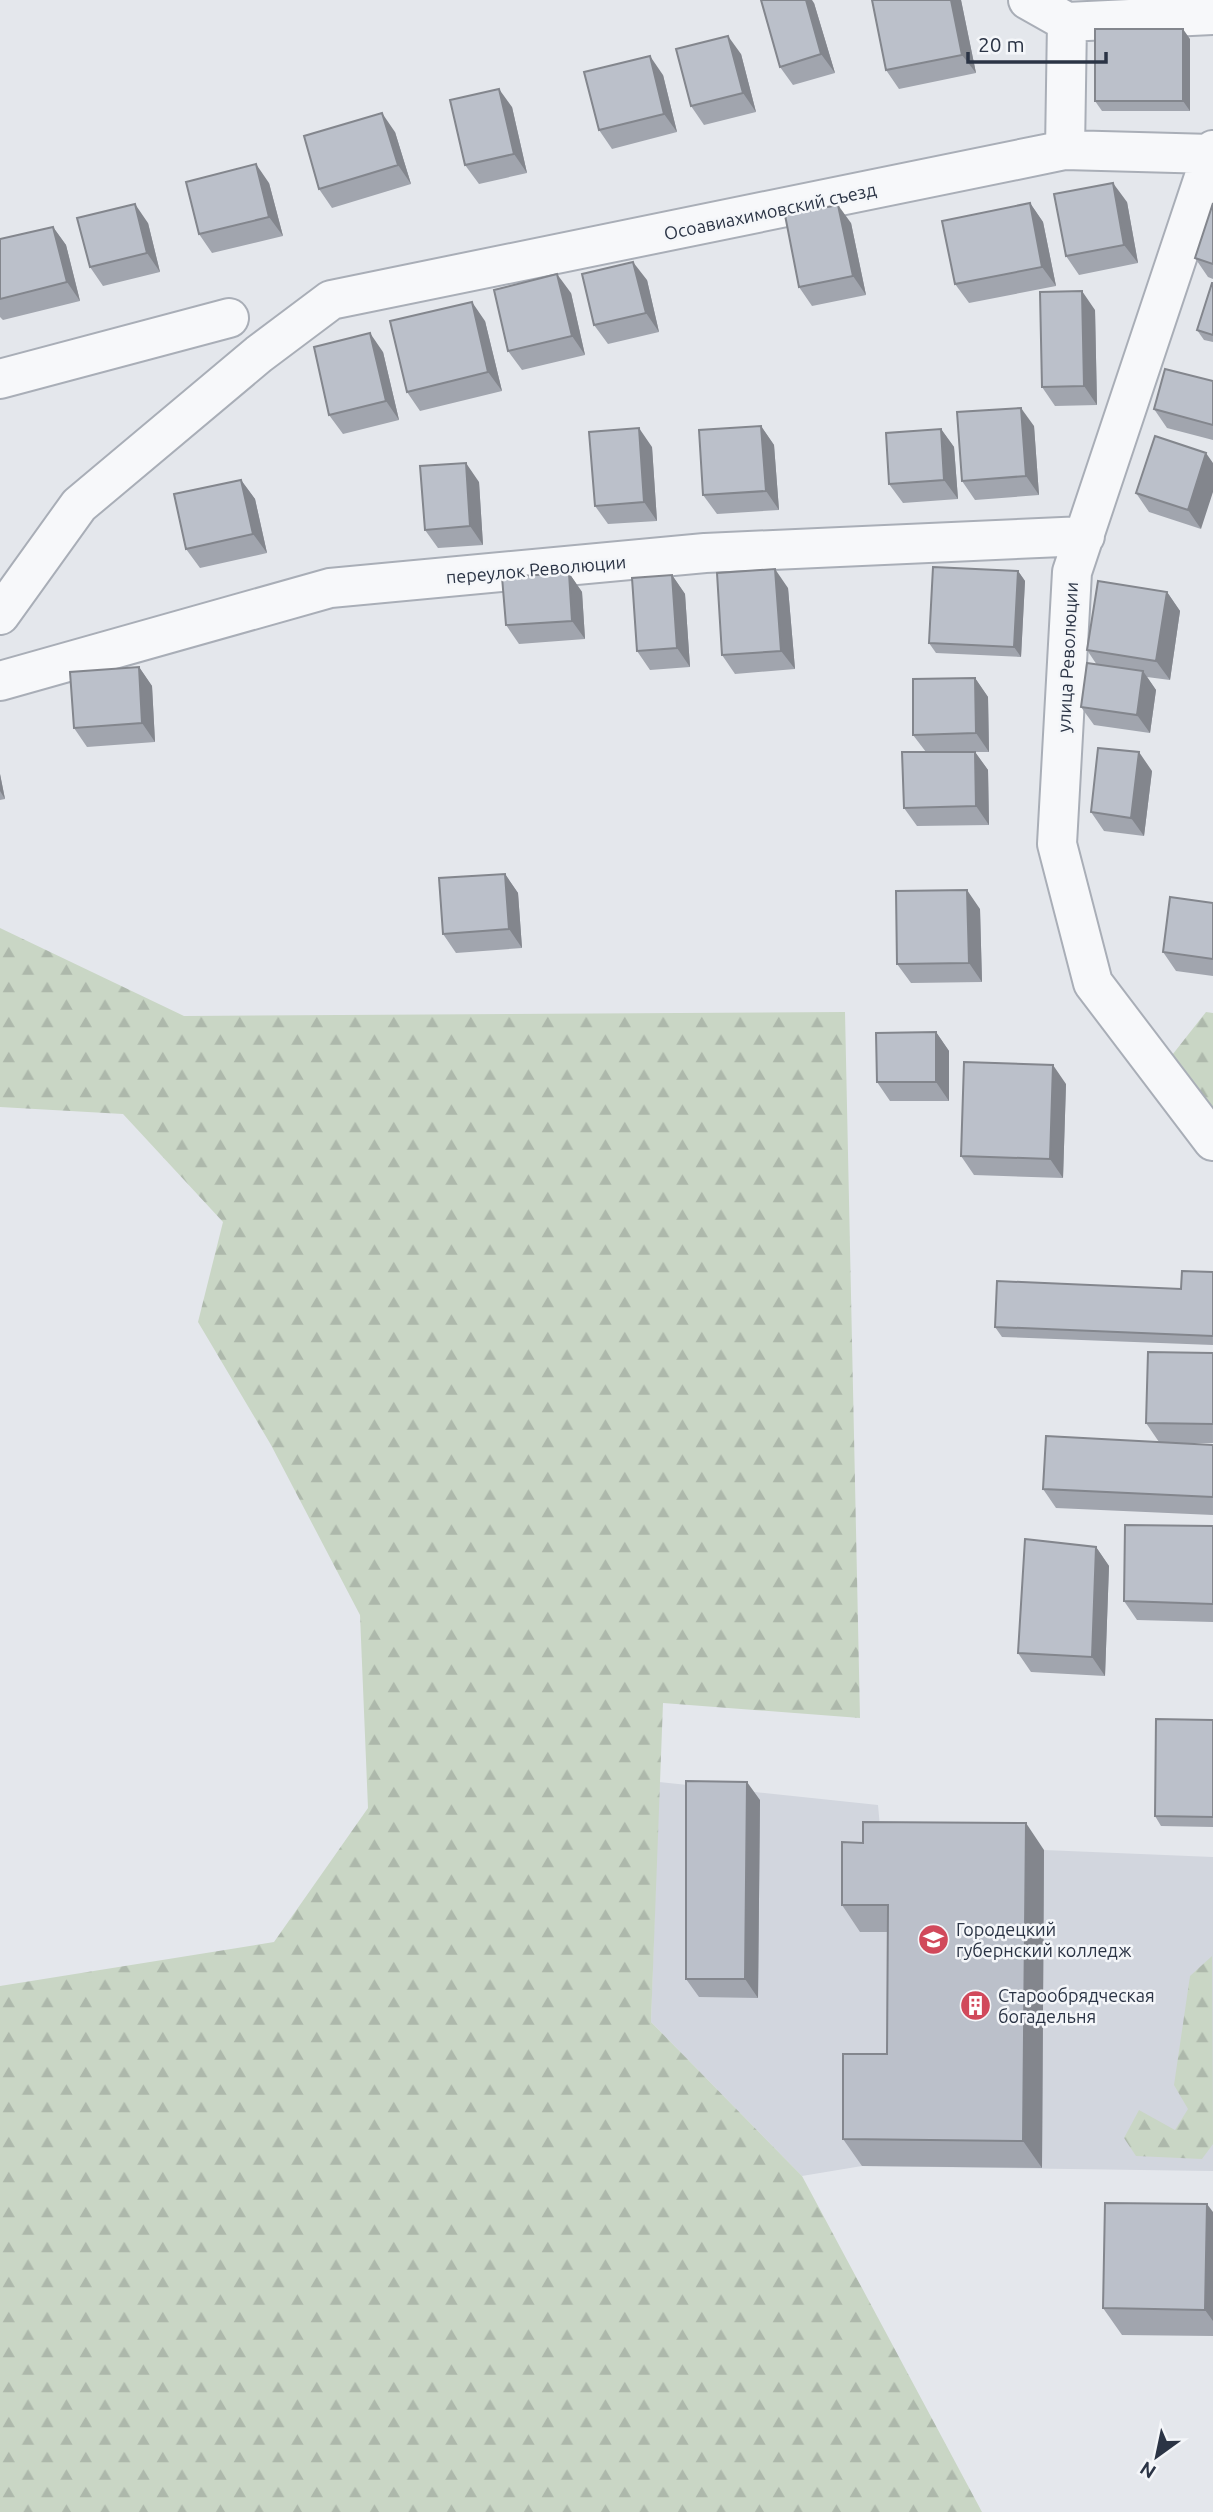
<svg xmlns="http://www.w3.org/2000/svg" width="1213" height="2512" font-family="Ubuntu,sans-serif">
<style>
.built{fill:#d2d6de}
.forest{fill:url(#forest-firs)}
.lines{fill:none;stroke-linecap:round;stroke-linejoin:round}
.minor-casing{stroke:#a9aeb7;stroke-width:42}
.minor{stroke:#f7f8fa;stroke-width:38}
.wall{fill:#a1a5ae}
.shaded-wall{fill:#83868d}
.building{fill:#bbc0ca;stroke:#83868d;stroke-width:2}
.labels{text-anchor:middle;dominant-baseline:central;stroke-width:5;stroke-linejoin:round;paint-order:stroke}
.street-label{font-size:18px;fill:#2b3445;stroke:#f4f6f9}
.poi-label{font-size:18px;fill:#2b3445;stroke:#f4f6f9;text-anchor:start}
</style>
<defs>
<pattern id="forest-firs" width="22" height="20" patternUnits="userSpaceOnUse" patternTransform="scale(1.75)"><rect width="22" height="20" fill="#c9d6c5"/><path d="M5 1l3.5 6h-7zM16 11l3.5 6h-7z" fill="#adb8ab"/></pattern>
</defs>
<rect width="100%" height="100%" fill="#e4e7ec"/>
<path class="built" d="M659,1782L878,1805L882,1849L1044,1850L1213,1857V2171L862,2166L802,2176L651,2022Z"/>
<path class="forest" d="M0,928L184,1016L845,1012L860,1718L663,1703L651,2022L802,2176L982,2512H0V1986L274,1942L368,1808L360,1615L271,1445L198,1322L223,1222L123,1114L0,1107Z
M1206,1012L1213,1013V1113L1169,1059Z
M1212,1956L1213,2144L1202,2159L1136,2156L1124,2138L1139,2110L1175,2130L1188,2109L1174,2085L1190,1976Z"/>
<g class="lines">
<defs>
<path id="minor" d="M1028,0L1067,22L1065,150
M1067,22L1213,15
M1213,150L1072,572L1057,844L1093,983L1213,1141
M0,379L229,318
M0,615L79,505L259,354L331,300L1065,150L1212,154
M0,681L330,588L705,553L1085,536"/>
</defs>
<use href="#minor" class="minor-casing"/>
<use href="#minor" class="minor"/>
</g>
<path class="wall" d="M961,0L976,73L899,89L886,70Z
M814,3L835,73L793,85L780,67Z
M1190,39V111H1102L1095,101Z
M741,54L756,112L704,125L691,106Z
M663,75L677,132L612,149L599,130Z
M512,107L527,173L479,184L465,165Z
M395,132L411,184L332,208L319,189Z
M269,183L283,236L212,253L199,234Z
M1127,202L1138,263L1079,275L1066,256Z
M1030,203L1043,222L1056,286L969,303L955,284Z
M1213,203V279L1208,277L1195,258Z
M148,223L160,272L103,286L90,267Z
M851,223L866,295L812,306L799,287Z
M53,227L66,245L80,301L3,320L0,317V239Z
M647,280L659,332L608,344L594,325Z
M1213,283V342L1204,340L1197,330Z
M571,293L585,355L522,370L508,351Z
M1095,310L1097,405L1055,406L1042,387Z
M485,321L502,391L420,411L407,392Z
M383,352L399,420L343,434L329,415Z
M1213,381V440L1167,428L1154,409Z
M761,426L774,445L779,510L717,514L703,495Z
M1034,426L1039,495L975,500L962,481Z
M941,429L954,447L958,499L903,503L889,484Z
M1155,436L1201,529L1149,512L1136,493Z
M652,447L657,521L608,524L595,506Z
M241,480L255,499L267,553L200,568L186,549Z
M479,482L483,545L438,548L425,530Z
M1018,571L1025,581L1021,657L936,653L929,643Z
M569,573L582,592L585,639L519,644L506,625Z
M672,575L685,594L690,667L650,670L637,651Z
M788,588L795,669L735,674L722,655Z
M1167,592L1180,611L1170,680L1147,677L1156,690L1150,733L1094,725L1081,707L1097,665L1087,650Z
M139,667L152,686L155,742L87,747L74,728Z
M975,678L988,697L989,752H975L988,770L989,825L917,826L904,808L926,752L913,735Z
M1152,771L1144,836L1104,831L1091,812Z
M0,774L5,799L0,800Z
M505,874L518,893L522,948L456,953L443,934Z
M1213,903V976L1176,971L1163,952Z
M980,909L982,982L911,983L897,964Z
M936,1032L949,1051V1101H890L877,1082Z
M1066,1084L1063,1178L974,1175L961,1156Z
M1213,1272V1345L1002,1337L995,1327L1181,1289Z
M1213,1353V1443H1175L1213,1445V1515L1056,1508L1043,1489L1159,1442L1146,1423Z
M1213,1526V1622L1137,1620L1124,1601Z
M1096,1547L1109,1566L1105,1676L1031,1672L1018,1653Z
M1213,1720V1827L1161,1826L1155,1816Z
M760,1800L758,1998L699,1997L686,1979Z
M1044,1850L1042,2168L862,2166L843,2139L887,2054V1932H860L842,1905Z
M1213,2212V2336L1122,2335L1103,2308Z"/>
<path class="shaded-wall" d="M806,0H812L814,3L835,73L821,54Z
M951,0H961L976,73L962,55Z
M1183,29L1190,39V111L1183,101Z
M728,36L741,54L756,112L743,93Z
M650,56L663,75L677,132L664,114Z
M499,89L512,107L527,173L514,154Z
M382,113L395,132L411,184L398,165Z
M256,164L269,183L283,236L269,217Z
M1113,183L1127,202L1138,263L1124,245Z
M1030,203L1043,222L1056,286L1042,267Z
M135,204L148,223L160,272L147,253Z
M838,205L851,223L866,295L853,276Z
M53,227L66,245L80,301L67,282Z
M633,262L647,280L659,332L646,313Z
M557,274L571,293L585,355L572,336Z
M1082,291L1095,310L1097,405L1084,386Z
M472,302L485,321L502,391L488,372Z
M370,333L383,352L399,420L386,401Z
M1021,408L1034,426L1039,495L1026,476Z
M761,426L774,445L779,510L766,491Z
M639,428L652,447L657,521L644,502Z
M941,429L954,447L958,499L944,480Z
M1206,453L1213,463V492L1201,529L1188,510Z
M466,463L479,482L483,545L470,526Z
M241,480L255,499L267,553L253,534Z
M775,569L788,588L795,669L781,651Z
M1018,571L1025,581L1021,657L1014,647Z
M569,573L582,592L585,639L572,621Z
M672,575L685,594L690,667L677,648Z
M1167,592L1180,611L1170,680L1156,661Z
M139,667L152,686L155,742L142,723Z
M1143,671L1156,690L1150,733L1137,715Z
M975,678L988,697L989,752L976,733Z
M975,752L988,770L989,825L976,806Z
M1139,752L1152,771L1144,836L1131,818Z
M0,774L5,799L0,791Z
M505,874L518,893L522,948L509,929Z
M967,890L980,909L982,982L969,963Z
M936,1032L949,1051V1101L936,1082Z
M1053,1065L1066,1084L1063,1178L1050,1159Z
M1096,1547L1109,1566L1105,1676L1092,1657Z
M747,1782L760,1800L758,1998L745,1979Z
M1026,1823L1044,1850L1042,2168L1023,2141Z
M1207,2204L1213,2212V2321L1205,2310Z"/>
<path class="building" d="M761,0H806L821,54L780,67Z
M872,0H951L962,55L886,70Z
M1095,29H1183V101H1095Z
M728,36L743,93L691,106L676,49Z
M650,56L664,114L599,130L584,72Z
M499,89L514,154L465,165L450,100Z
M382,113L398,165L319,189L304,136Z
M256,164L269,217L199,234L186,182Z
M1113,183L1124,245L1066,256L1054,194Z
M1030,203L1042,267L955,284L942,221Z
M1213,203V264L1195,258Z
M135,204L147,253L90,267L77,218Z
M838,205L853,276L799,287L785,215Z
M53,227L67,282L0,299V239Z
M633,262L646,313L594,325L582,274Z
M557,274L572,336L508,351L494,290Z
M1212,283H1213V335L1197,330Z
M1082,291L1084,386L1042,387L1040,292Z
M472,302L488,372L407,392L390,321Z
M370,333L386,401L329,415L314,347Z
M1165,369L1213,381V425L1154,409Z
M1021,408L1026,476L962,481L957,412Z
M761,426L766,491L703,495L699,430Z
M639,428L644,502L595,506L589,432Z
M941,429L944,480L889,484L886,433Z
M1155,436L1206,453L1188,510L1136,493Z
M466,463L470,526L425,530L420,466Z
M241,480L253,534L186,549L174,494Z
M933,567L1018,571L1014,647L929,643Z
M775,569L781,651L722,655L717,573Z
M569,573L572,621L506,625L502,577Z
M672,575L677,648L637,651L632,578Z
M1098,581L1167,592L1156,661L1087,650Z
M1087,663L1143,671L1137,715L1081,707Z
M139,667L142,723L74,728L70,672Z
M975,678L976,733L913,735V679Z
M1098,748L1139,752L1131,818L1091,812Z
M902,752H975L976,806L904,808Z
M505,874L509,929L443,934L439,878Z
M967,890L969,963L897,964L896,891Z
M1170,897L1213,903V959L1163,952Z
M936,1032V1082H877L876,1033Z
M964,1062L1053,1065L1050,1159L961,1156Z
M1182,1271L1213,1272V1336L995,1327L997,1281L1181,1289Z
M1148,1352L1213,1353V1424L1146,1423Z
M1046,1436L1213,1445V1497L1043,1489Z
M1125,1525L1213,1526V1604L1124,1601Z
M1025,1539L1096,1547L1092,1657L1018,1653Z
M1156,1719L1213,1720V1817L1155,1816Z
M686,1781L747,1782L745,1979H686Z
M863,1822L1026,1823L1023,2141L843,2139V2054H887L888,1905H842V1842L863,1843Z
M1105,2203L1207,2204L1205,2310L1103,2308Z"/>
<defs>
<symbol id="university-disc" viewBox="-11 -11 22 22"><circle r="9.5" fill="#d1495b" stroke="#f4f6f9"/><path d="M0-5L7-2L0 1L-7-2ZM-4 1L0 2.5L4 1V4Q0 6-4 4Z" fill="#fff"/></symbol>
<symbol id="building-disc" viewBox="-11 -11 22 22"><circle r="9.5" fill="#d1495b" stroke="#f4f6f9"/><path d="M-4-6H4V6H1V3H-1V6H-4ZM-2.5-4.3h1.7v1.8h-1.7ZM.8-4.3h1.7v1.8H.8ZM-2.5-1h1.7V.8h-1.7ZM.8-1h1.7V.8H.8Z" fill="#fff"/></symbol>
</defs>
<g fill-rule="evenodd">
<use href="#university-disc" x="916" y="1922" width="35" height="35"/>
<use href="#building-disc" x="958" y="1988" width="35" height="35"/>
</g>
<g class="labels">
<g class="street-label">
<text transform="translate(770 211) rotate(-12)">Осоавиахимовский съезд</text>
<text transform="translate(536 569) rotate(-5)">переулок Революции</text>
<text transform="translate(1067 657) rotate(-87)">улица Революции</text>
</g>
<g class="poi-label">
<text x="956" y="1929">Городецкий<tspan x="956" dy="21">губернский колледж</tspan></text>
<text x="998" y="1995">Старообрядческая<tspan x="998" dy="21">богадельня</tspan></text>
</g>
</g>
<g transform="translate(1157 2456) rotate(213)" stroke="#f4f6f9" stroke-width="5" paint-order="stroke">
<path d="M0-5L12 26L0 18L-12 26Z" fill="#2b3445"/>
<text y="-10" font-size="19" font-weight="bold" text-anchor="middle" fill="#2b3445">N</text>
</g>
<path d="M968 52v10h138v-10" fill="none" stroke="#2b3445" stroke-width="3.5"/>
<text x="978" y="52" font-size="21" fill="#2b3445" stroke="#f4f6f9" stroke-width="5" paint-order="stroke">20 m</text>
</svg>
